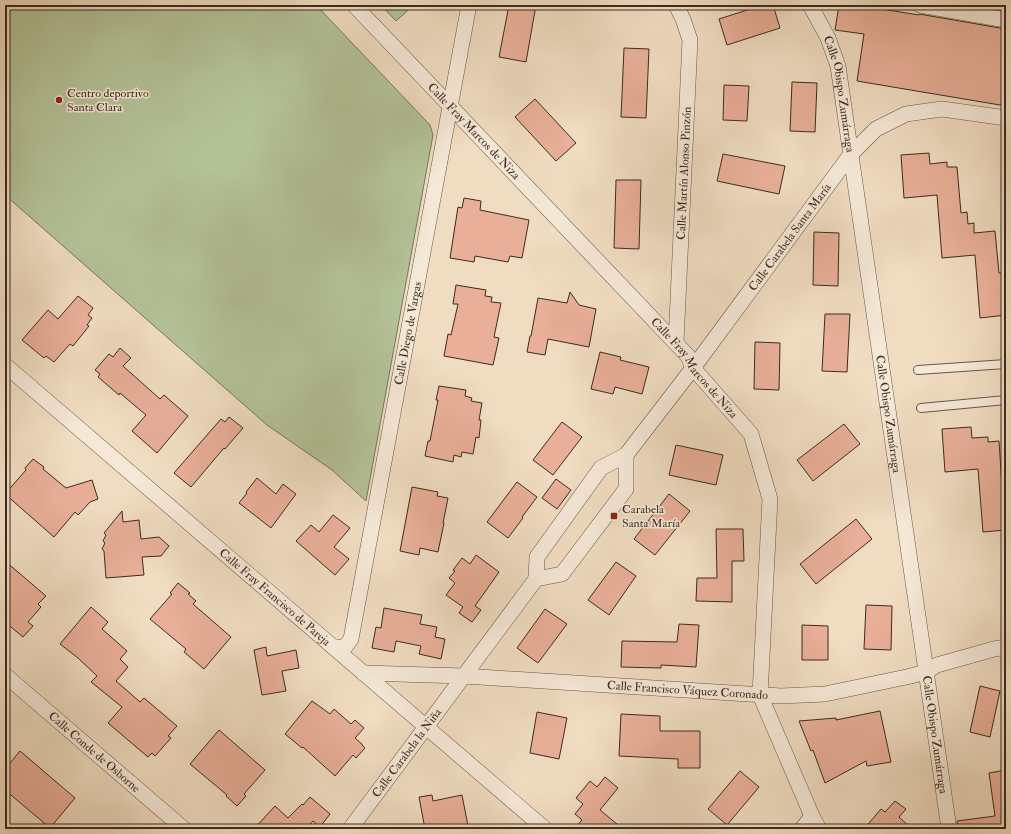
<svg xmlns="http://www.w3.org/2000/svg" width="1011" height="834" font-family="'IM FELL Double Pica',serif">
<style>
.green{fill:#b4c298;stroke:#78765c}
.building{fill:#e9af99;stroke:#3c2b20}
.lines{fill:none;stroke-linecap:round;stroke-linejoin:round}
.lane-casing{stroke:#695748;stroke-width:10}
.street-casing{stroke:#695748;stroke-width:16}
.lane{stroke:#f5e8d7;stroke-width:8}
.street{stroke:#f5e8d7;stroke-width:15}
.poi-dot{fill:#8f2418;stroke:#f5e8d7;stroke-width:1.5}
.labels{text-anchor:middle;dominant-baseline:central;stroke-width:3;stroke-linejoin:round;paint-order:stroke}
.poi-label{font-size:12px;fill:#3c2b20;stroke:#f5e8d7;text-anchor:start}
.street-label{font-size:12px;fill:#3c2b20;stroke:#f5e8d7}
</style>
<rect width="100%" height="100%" fill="#f0dcc1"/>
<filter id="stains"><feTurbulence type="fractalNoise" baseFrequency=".005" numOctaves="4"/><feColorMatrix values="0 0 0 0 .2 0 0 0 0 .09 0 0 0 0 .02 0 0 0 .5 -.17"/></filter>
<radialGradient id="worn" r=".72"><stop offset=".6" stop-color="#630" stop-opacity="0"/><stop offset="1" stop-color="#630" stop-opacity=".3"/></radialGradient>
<path class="green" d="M5,5H316L430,125L433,135L366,501L332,470L267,425L5,195Z
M381,5H414L396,21Z"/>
<path class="building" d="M509,5H536L526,62L499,57Z
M763,5H773L780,28L727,45L719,19Z
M839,5H857L919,15V14L1006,29V106L857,81L864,34L835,30Z
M972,5H1006V11Z
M624,48L649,49L646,118L621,117Z
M792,82L817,83L815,132L790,131Z
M724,85L749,86L747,121L723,120Z
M535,99L576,143L556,161L515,117Z
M929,153L930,164L947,162V167H957L961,213L967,212L968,224L974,223V233L995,231L999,273H1005L1006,284V315L980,318L975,255L942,258L937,195L904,198L901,155Z
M723,154L785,166L779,194L717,181Z
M616,180H641L639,249L614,248Z
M464,198L481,201L480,210L529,220L522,258L510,256L508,262L475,256L474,262L450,258L458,207L462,208Z
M814,232L839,233L838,286L813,285Z
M456,285L486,290L485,296L492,297L491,302L501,303L494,337L499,338L493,365L444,356L448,334L451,335L458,304H453Z
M570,292L579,305L596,309L589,347L548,339L545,355L527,352L530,336H531L538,298L567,303Z
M78,296L93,308L88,315L92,318L87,325L89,326L73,346L70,344L54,362L46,356L44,358L22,340L48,310L58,319Z
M825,314H850L847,372L822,371Z
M755,342L780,343L779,390L754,389Z
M120,348L131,358L123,366L160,399L164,395L188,416L157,453L132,431L146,415L120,393L119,395L98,377L100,374L95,370L109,354L113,357Z
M600,352L621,357L620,360L649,367L642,394L615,387L613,394L591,389Z
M439,386L466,390L465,396L472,398L471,401L482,403L479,420H481L479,438L476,437L473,454L462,452L461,457L454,455L453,462L425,456L428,441H430L438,400H436Z
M229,417L243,428L225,449L224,448L191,487L174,473L221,419L225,422Z
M562,422L582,437L553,475L533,460Z
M844,424L860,444L813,481L797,460Z
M971,427L972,438L988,437V442L999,441L1002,487H1006V530L983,532L978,469L945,472L942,429Z
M676,445L723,455L716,485L669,475Z
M33,459L44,467L43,469L66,488L92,480L98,499L90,502L78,515L75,512L54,537L5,494L26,470L25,468Z
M257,478L276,494L283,484L296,494L271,528L239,503L247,493L246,492Z
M556,479L571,490L557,509L542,498Z
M517,482L537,497L522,517L523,518L508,538L487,522Z
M412,487L438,492L437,496L448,498L443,523H444L438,552L420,548L419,555L400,551Z
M669,494L690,511L655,555L634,539Z
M122,511L123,522L139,520L141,539L159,537L169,546L161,556L142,557L144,575L106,578L104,551L102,549L105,543L103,541L106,535L104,533Z
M333,515L350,528L334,547L349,559L335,575L296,541L311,525L319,532Z
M856,519L872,539L816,584L800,564Z
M716,529H743L744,561H732V602L696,601L697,578H717Z
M476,555L499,572L475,606L481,610L472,622L459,613L463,607L446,595L455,583L449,578L455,571L453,570L462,558L470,564Z
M5,561L46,596L38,604L41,607L28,622L33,626L23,637L5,622Z
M616,562L636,576L609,615L588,600Z
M178,583L190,593L188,594L196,601L193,604L231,637L204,669L184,652L186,649L150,619L172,594L170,593Z
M866,605L892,606L891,650L864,649Z
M91,607L108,622L102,629L127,651L120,659L128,667L116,681L140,702L144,698L177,726L168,736L171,738L155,756L152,753L148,757L108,723L122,707L91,682L97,676L78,658L60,644Z
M384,608L422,615L420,624L437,627L435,637L445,639L441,659L419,654L421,646L396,641L394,652L372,648L376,627L381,628Z
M545,609L567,624L538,663L517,648Z
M679,624L699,625L696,667L661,665V668L621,667L622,641L677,642Z
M802,625L828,626V660H802Z
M266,647L267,656L296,650L299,668L282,671L286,691L262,695L254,650Z
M980,686L1000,691L990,737L970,732Z
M312,701L330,714L334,709L351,724L355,720L364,728L355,738L362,744V745L365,748L356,758L353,755L335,776L303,747L302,748L285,734Z
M880,711L891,762L867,766L866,761L825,783L813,750L811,751L799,721L836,718V720Z
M537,712L567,718L559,759L530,753Z
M621,714L660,716V731H700V768H678V759L619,756Z
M219,730L265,770L244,794L246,796L237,806L226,796L227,795L190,764Z
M20,751L75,798L50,828L5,790V769Z
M1006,770V829H958L957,821L995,816L989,773Z
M740,771L759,787L727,825L708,809Z
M605,777L618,788L600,810L623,829H574L582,820L575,814L583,804L576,798L590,781L597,787Z
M432,795L433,801L462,795L468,826L449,829H425L419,797Z
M310,797L330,814L320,827L313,821L306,829H254L275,806L288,818L302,804L303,805Z
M895,801L906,809L899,817L912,829H864L881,809L885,812Z"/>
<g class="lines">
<defs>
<path id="lane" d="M918,370L1006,364
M921,408L1006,400"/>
<g id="street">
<path id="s1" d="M354,5L688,356L693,368L751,434L770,499L760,695L812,816L819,829"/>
<path id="s2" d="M810,5L828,38L838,66L949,829"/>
<path d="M920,5L1006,20"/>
<path id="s3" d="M676,343L690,40L683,19L676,5"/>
<path id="s4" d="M5,365L545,829"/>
<path d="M536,579L537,557L601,468L626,455"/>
<path id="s5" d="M333,647H345L351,639L469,5"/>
<path id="s6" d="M363,673L464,676L781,696L825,694L911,676L926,672L937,665L994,649L1006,647"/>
<path id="s7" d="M5,675L184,829"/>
<path id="s8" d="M350,829L536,579L562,574L626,489V455L693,368L851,154L876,129L906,114L942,109L1006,118"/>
<path d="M802,829L812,816"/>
</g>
</defs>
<use href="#lane" class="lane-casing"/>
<use href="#street" class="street-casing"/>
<use href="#lane" class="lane"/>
<use href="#street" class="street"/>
</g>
<g class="poi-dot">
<circle cx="59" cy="100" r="4"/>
<rect x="610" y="512" width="8" height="8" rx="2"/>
</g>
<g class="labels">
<g class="poi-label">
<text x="67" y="93">Centro deportivo<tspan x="67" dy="14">Santa Clara</tspan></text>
<text x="622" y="509">Carabela<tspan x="622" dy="14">Santa María</tspan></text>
</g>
<g class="street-label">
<text stroke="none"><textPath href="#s2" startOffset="95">Calle Obispo Zumárraga</textPath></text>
<text stroke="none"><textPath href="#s1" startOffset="174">Calle Fray Marcos de Niza</textPath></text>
<text stroke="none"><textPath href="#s3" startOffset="170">Calle Martín Alonso Pinzón</textPath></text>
<text stroke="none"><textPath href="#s8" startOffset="751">Calle Carabela Santa María</textPath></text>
<text stroke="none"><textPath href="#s5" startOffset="333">Calle Diego de Vargas</textPath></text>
<text stroke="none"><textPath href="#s1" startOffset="498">Calle Fray Marcos de Niza</textPath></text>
<text stroke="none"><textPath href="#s2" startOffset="419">Calle Obispo Zumárraga</textPath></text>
<text stroke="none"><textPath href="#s4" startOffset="356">Calle Fray Francisco de Pareja</textPath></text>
<text stroke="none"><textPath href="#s6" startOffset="325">Calle Francisco Váquez Coronado</textPath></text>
<text stroke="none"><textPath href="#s2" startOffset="743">Calle Obispo Zumárraga</textPath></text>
<text stroke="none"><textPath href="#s7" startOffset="118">Calle Conde de Osborne</textPath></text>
<text stroke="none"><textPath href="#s8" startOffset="95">Calle Carabela la Niña</textPath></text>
</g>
</g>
<rect width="1011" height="834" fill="none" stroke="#f0dcc1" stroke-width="20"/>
<rect x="6" y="6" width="999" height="822" fill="none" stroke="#3c2b20" stroke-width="2"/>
<rect x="10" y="10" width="991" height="814" fill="none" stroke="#3c2b20"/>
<rect width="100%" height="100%" filter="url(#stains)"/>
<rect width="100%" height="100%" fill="url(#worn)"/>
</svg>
